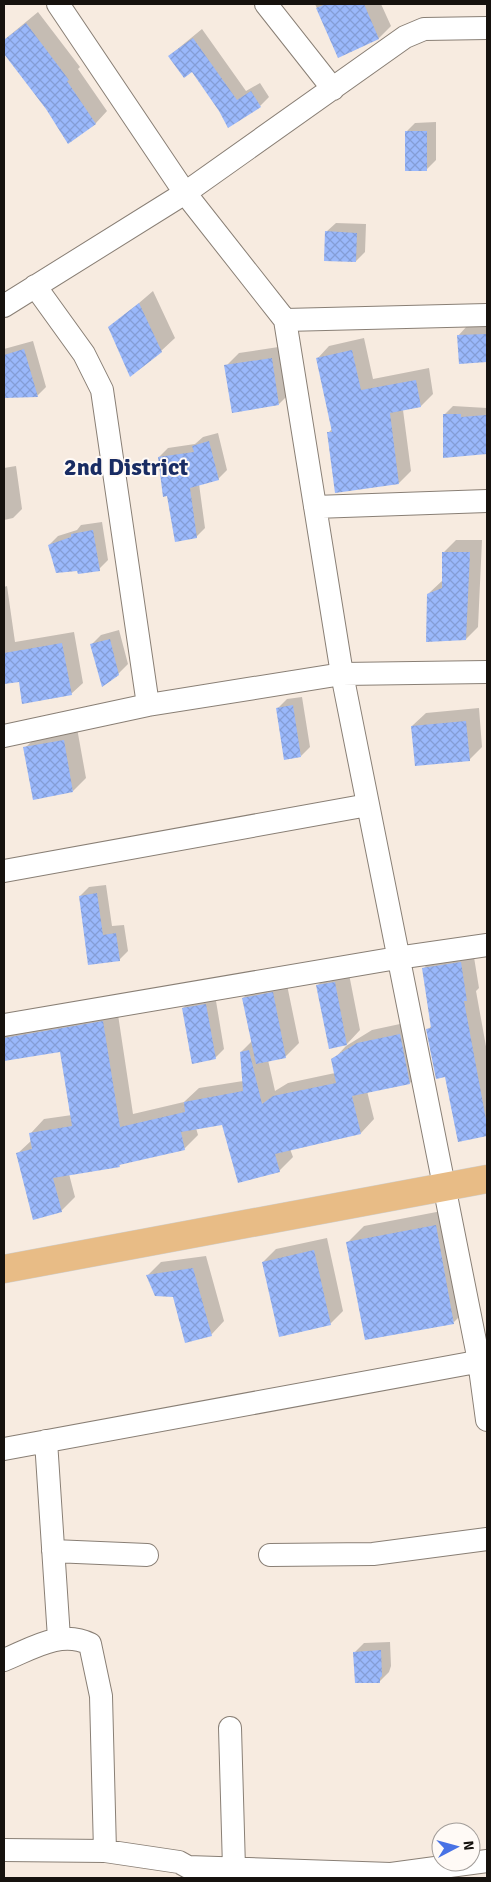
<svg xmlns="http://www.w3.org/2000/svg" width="491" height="1882" font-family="Signika,sans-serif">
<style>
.shadow{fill:#0003}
.building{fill:url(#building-cross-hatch)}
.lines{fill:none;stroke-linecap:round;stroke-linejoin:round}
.minor-casing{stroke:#897f75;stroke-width:24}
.major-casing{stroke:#d0d0cf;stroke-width:29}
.minor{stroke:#fff;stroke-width:22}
.major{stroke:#e8bc86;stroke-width:28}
.labels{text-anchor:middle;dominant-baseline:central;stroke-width:4;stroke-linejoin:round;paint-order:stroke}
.district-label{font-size:24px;font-weight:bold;fill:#192c63;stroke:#fffaf6}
</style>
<defs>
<pattern id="building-cross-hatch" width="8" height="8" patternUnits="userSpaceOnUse" patternTransform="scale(1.25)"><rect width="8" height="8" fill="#9ab8fb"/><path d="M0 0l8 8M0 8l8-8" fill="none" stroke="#849dd6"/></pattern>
</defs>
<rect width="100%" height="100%" fill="#f7ebe0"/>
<path class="shadow" d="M315,4H381L391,26L379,38L339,56Z
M38,12L80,67L78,69L107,111L96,123L68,142L47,109L4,52V40Z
M202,29L246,91L260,83L269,97L260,106L220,110L192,70L169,56Z
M436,122V160L427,169L406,132L415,123Z
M336,223L366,224L365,252L356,261L326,232Z
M153,291L175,338L161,351L110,328Z
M467,326H487V361L460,362L458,336Z
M364,338L373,379L429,368L433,394L421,406L403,410L411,471L399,483L328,433L332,429L317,359L329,346Z
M33,341L46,387L37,396L4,397V349Z
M285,346L292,391L279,404L226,366L239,353Z
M453,406L487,408V453L444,456V415Z
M218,433L227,470L218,479L199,484L205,528L196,537L159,457L168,448L195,444L203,437Z
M16,466L22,509L13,518L4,520V468Z
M102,522L108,560L99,569L49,545L58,536L77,530L81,525Z
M456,540H482L478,627L466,639L428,594L443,580V553Z
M7,586L15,642L74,632L83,683L71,694L20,680L4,683V587Z
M119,630L128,664L118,674L92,644L101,635Z
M302,697L310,747L301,756L278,708L287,699Z
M479,708L482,747L469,760L412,726L426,713Z
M77,728L86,778L73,791L25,748L38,735Z
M106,885L112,926L124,925L128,951L119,960L89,964L80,896L89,887Z
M473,951L479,988L476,991L487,1052V1135L459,1141L446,1075L428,1030L432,1025L424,968L435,956Z
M348,969L360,1030L347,1044L317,986L331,972Z
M286,980L299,1043L286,1056L268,1060L275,1091L288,1083L335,1073L333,1060L346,1046L372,1030L414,1021L423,1069L410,1083L367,1091L374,1119L361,1133L290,1149L293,1157L279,1171L223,1124L196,1128L198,1135L184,1149L122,1163L119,1166L69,1174L75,1197L61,1211L17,1154L32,1140L31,1133L44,1119L72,1115L61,1050L4,1059V1023L117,1008L133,1114L184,1102L199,1088L243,1081L241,1052L252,1041L243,998L256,985Z
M215,995L224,1049L215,1058L183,1008L192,999Z
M452,1209L470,1306L454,1322L348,1242L364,1226Z
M327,1238L343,1311L330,1324L263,1262L276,1249Z
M206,1256L224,1321L211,1335L174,1296L148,1275L161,1262Z
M390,1642L391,1666L389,1672L380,1681L355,1652L364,1643Z"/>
<path class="building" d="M326,4H364L379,39L338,58L316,8Z
M26,23L69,80L67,81L96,124L68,144L46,109L4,54V40Z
M193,38L237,100L251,91L261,107L228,128L219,111L192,72L184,78L168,56Z
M405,131H427V171H405Z
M325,231L357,233L356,262L324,261Z
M139,303L162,352L130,377L108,327Z
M486,334L487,362L459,364L457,335Z
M24,349L38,397L4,398V355Z
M352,350L361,390L416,380L421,407L390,413L399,484L335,493L327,432H332L316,358Z
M272,358L279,405L232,413L224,365Z
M443,414H461V417L486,415L487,454L443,458Z
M209,441L219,480L190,488L197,538L175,542L167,496L163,497L158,457L194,452L192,446Z
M93,530L100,571L78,574L77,571L56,573L48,545L71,537V534Z
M442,552H470L466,640L426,642L427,594L442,588Z
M110,639L119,675L102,687L90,644Z
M62,643L72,695L22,704L19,682L4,684V653Z
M293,705L301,757L284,760L276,708Z
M466,721L470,761L415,766L411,726Z
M64,740L73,792L33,800L23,747Z
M97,893L103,935L116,933L120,961L88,965L79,896Z
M461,962L467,1001H464L487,1125V1136L458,1142L445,1077L436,1079L426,1029L431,1028L422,968Z
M335,982L347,1045L329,1049L316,985Z
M273,992L286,1058L256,1064L242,998Z
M206,1004L216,1059L192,1064L182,1008Z
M103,1021L120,1127L185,1112L184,1102L243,1091L240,1052L249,1050L262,1104L273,1096L336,1083L331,1059L357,1043L400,1034L410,1084L352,1096L361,1134L275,1154L280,1172L238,1183L222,1125L181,1132L185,1150L119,1165L120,1167L53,1178L62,1212L33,1220L16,1153L32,1149L29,1133L72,1126L60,1052L4,1061V1038Z
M436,1225L454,1324L365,1340L346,1242Z
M314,1250L331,1325L279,1337L262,1262Z
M193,1268L212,1336L185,1343L173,1297L155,1296L146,1275Z
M381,1650L382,1676L380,1678V1683H355L353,1652Z"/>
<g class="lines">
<defs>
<path id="minor" d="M58,4L185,193L285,320L487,315
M266,4L333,89
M35,286L84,354L102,390L148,705
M4,306L185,193L405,37L424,29L487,28
M285,320L342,674L479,1361L487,1420
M315,507L487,501
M4,736L148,705L342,674L487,672
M4,871L368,805
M4,1025L397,958L487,945
M46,1441L59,1638
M4,1449L487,1360
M53,1551L147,1555
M270,1555L373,1554L487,1539
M4,1660C31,1649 61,1629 90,1644L101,1696L105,1851
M230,1728L234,1868
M4,1850L105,1851L179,1862L188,1867L391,1874L487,1861"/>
<path id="major" d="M4,1269L487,1179"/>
</defs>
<use href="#minor" class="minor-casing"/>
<use href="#major" class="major-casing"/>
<use href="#minor" class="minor"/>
<use href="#major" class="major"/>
</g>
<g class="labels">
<g class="district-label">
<text x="126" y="467">2nd District</text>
</g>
</g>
<rect width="491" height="1882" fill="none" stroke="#16120e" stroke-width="10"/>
<g transform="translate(456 1847) rotate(84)"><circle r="24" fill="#fffaf6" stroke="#a29d99"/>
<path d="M0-4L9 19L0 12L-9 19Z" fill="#4872e5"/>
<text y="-8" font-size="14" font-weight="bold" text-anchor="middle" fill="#16120e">N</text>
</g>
</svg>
